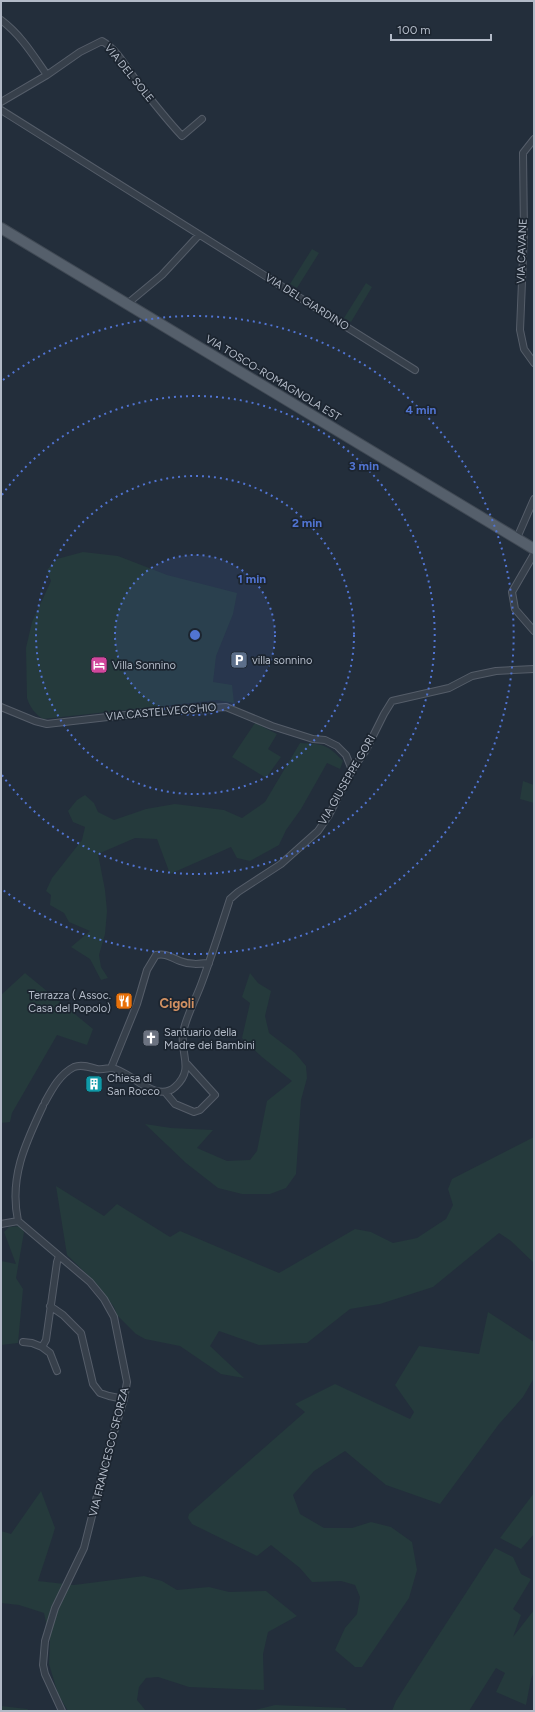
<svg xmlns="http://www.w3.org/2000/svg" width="535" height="1712" font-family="Figtree,sans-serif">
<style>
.green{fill:#253a3c}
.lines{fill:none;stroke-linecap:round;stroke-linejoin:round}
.street-casing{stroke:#555d69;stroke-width:8}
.primary-casing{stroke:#404954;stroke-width:12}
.street{stroke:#37404b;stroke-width:6}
.primary{stroke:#555f6b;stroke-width:10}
.ring{fill:none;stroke:#5174d2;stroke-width:2;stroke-dasharray:2 4}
.labels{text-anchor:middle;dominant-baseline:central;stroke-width:3.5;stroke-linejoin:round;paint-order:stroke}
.street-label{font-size:11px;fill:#b2bac7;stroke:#1c2530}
.poi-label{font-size:11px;fill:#b2bac7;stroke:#1c2530;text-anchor:start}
.quarter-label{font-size:13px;font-weight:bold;fill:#d29162;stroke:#1c2530}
.centre{fill:#5174d2;stroke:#1c2530;stroke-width:2}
.ring-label{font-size:12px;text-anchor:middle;font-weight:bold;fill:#5174d2;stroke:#1c2530;stroke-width:3.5;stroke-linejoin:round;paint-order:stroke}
</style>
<rect width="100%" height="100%" fill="#232e3b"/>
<path class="green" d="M312,249L319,253L297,288L290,284Z
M366,283L372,287L351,322L344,318Z
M83,552L118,556L167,575L237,593L233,614L216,656L213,682L232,685L234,703L217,700L43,719C34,713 30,707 27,698L26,648L32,622L51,581L47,570L57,559Z
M255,723L277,734L268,749L281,757L266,778L232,757Z
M300,743C323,744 327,744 343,761L340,769L327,763L301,809L286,830L279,845L250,861L237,858L231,847L170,874L157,839L135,838L98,854L105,890L107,911L105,934L99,955L101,967L108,978L101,980L90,959L71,947L90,931L69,922L64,913L50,905L51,895L46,891L52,878L82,840L85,827L73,822L68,811L77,800L85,795L94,803L98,812L114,820L146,809L175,804L224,810L242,818L265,802Z
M523,781L534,785V803L520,799Z
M25,973L93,1029L87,1045L57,1035L12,1113L10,1122L1,1123V995Z
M250,973L258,983L271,991L265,1016L269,1033L295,1053L306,1066L307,1078L301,1100L296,1174L286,1188L270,1194H242L218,1188L186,1163L145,1124L171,1128L213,1130L197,1148L227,1161L250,1160L257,1151L267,1101L292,1081L262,1057L242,1038L250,1003L242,997Z
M534,1137V1263L511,1241L499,1233L433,1287L380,1304L350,1309L307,1343L259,1345L219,1331L210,1346L244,1378L221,1374L180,1346L145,1339L136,1334L117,1315L114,1307L95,1282L67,1255L56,1186L104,1216L117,1204L170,1237L180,1231L279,1273L355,1229L371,1232L393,1243L417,1238L446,1219L453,1205L448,1189L452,1179Z
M20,1226L24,1232L16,1278L23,1289L18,1343L1,1345V1261L16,1264L4,1232L9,1227Z
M488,1312L534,1342V1378L523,1397L499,1424L440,1504L386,1485L345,1451L314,1471L293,1495L300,1514L324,1528H352L371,1522L391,1527L412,1542L417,1570L409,1598L362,1667H355L335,1650L345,1628L357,1614L360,1597L355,1585L341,1581L312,1582L300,1568L271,1545L257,1556L192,1524L188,1518L189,1514L305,1412L295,1404L335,1384L410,1419L414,1412L395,1385L419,1346L479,1354Z
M41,1491L55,1528L52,1538L38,1581L74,1585L144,1576L162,1581L177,1590L209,1587L229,1592L266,1591L297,1616L268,1632L263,1654L264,1690L189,1687L158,1677L146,1678L139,1687L137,1700L146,1711H68L58,1694L49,1664L50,1641L44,1613L19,1605L1,1603V1531L11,1534Z
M534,1493V1534L521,1549L500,1538Z
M495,1548L513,1557L521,1574L531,1579L513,1609L521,1615L513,1637L534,1610V1672L531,1679L526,1705L496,1692L505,1673L496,1668L469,1711H392L396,1701Z
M275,1705L345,1708L348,1711H251Z
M1,1706L27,1709L30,1711H1Z"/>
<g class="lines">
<defs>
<path id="street" d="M1,20C21,35 33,55 47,75
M1,102L47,75L80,52L102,41C118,50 127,69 138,83C152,101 166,119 182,136L202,119
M1,110L415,370
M534,139L523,153L524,233L520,330L524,349L534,363
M127,304L162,275L199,235
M517,538L534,499
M534,554L512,592L515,609L534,631
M1,707L35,721L47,724L151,712L226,707L272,726L313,739L325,740L337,746L346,755L352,770
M111,1068L137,1004L147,970L156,955C166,953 170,957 180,961C190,965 199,964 209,963
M165,1092L175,1104L194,1112L200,1110L215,1095L187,1064
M45,1102C52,1089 60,1074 74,1067C81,1064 90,1067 97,1069C102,1070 108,1068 112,1068C130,1071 156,1104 175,1087C195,1069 180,1055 183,1033C186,1016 196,999 202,982C212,955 221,927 230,899L238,892L281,864L318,831L329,815L352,770L366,750L384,714L392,701L449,688L472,676L496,671L534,669
M43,1106C25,1144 9,1178 18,1221L90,1282L104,1299L114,1317L127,1382L124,1399L108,1452L84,1548L55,1608L45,1641L43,1665L45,1674L62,1711
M1,1224L18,1221
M50,1306L63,1315L81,1333L93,1384L100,1393L109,1396L124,1399
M23,1342L32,1343L42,1347
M57,1371L50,1353L42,1347L46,1340L57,1262L59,1256"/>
<path id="primary" d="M1,228L534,549"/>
</defs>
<use href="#street" class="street-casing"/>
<use href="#primary" class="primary-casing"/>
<use href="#street" class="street"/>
<use href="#primary" class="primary"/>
</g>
<circle cx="195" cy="635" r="80" fill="#5174d2" fill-opacity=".12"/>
<g class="ring">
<circle cx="195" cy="635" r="80"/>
<circle cx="195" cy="635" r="159"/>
<path d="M2 495A239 239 0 1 1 2 775"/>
<path d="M3 380A319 319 0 1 1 3 890"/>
</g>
<defs>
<symbol id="parking-square" viewBox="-11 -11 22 22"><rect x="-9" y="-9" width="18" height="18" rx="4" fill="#5c6f8a" stroke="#1c2530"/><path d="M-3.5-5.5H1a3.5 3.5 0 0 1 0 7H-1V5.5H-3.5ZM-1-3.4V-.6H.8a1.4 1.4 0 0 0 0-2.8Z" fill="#fff"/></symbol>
<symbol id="hotel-square" viewBox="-11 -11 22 22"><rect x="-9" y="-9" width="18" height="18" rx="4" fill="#d1479c" stroke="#1c2530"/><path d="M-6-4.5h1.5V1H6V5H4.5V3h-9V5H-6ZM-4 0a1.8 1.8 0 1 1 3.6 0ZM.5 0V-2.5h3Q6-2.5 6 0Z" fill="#fff"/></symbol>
<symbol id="restaurant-square" viewBox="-11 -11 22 22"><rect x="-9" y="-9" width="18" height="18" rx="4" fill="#e8710a" stroke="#1c2530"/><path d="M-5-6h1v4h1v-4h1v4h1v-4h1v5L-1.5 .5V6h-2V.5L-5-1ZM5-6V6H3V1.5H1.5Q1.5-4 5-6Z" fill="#fff"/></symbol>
<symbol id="church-square" viewBox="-11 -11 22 22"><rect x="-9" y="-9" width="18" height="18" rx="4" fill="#6b7280" stroke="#1c2530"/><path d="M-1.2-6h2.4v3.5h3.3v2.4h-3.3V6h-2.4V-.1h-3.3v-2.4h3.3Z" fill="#fff"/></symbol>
<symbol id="building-square" viewBox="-11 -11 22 22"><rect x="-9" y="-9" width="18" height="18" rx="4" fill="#0f9aa8" stroke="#1c2530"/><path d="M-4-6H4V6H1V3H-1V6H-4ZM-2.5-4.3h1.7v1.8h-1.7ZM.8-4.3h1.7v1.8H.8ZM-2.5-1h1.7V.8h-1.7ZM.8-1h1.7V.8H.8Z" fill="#fff"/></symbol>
</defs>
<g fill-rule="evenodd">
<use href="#parking-square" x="229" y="650" width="20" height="20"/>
<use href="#hotel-square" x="89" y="655" width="20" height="20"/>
<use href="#restaurant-square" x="114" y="991" width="20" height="20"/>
<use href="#church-square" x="141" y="1028" width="20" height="20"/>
<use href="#building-square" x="84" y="1074" width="20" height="20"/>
</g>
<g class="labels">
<g class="street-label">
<text transform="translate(129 73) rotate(51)">VIA DEL SOLE</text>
<text transform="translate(522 251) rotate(-88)">VIA CAVANE</text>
<text transform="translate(307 302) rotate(32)">VIA DEL GIARDINO</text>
<text transform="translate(273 378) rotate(31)">VIA TOSCO-ROMAGNOLA EST</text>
<text transform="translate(161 712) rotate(-5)">VIA CASTELVECCHIO</text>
<text transform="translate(347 780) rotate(-60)">VIA GIUSEPPE GORI</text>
<text transform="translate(109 1452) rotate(-76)">VIA FRANCESCO SFORZA</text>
</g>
<g class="poi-label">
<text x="252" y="660">villa sonnino</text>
<text x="112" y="665">Villa Sonnino</text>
<text x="111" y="995" text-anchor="end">Terrazza ( Assoc.<tspan x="111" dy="13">Casa del Popolo)</tspan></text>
<text x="164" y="1032">Santuario della<tspan x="164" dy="13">Madre dei Bambini</tspan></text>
<text x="107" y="1078">Chiesa di<tspan x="107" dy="13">San Rocco</tspan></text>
</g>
<g class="quarter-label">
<text x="177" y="1003">Cigoli</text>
</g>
</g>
<circle cx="195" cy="635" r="6" class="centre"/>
<g class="ring-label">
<text x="421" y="414">4 min</text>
<text x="364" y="470">3 min</text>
<text x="307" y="527">2 min</text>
<text x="252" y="583">1 min</text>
</g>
<rect width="535" height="1712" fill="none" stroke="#b2bac7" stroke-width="4"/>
<path d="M391 34v6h100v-6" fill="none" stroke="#b2bac7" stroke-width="2"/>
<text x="397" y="34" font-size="12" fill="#b2bac7" stroke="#1c2530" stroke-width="3" paint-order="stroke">100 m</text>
</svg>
